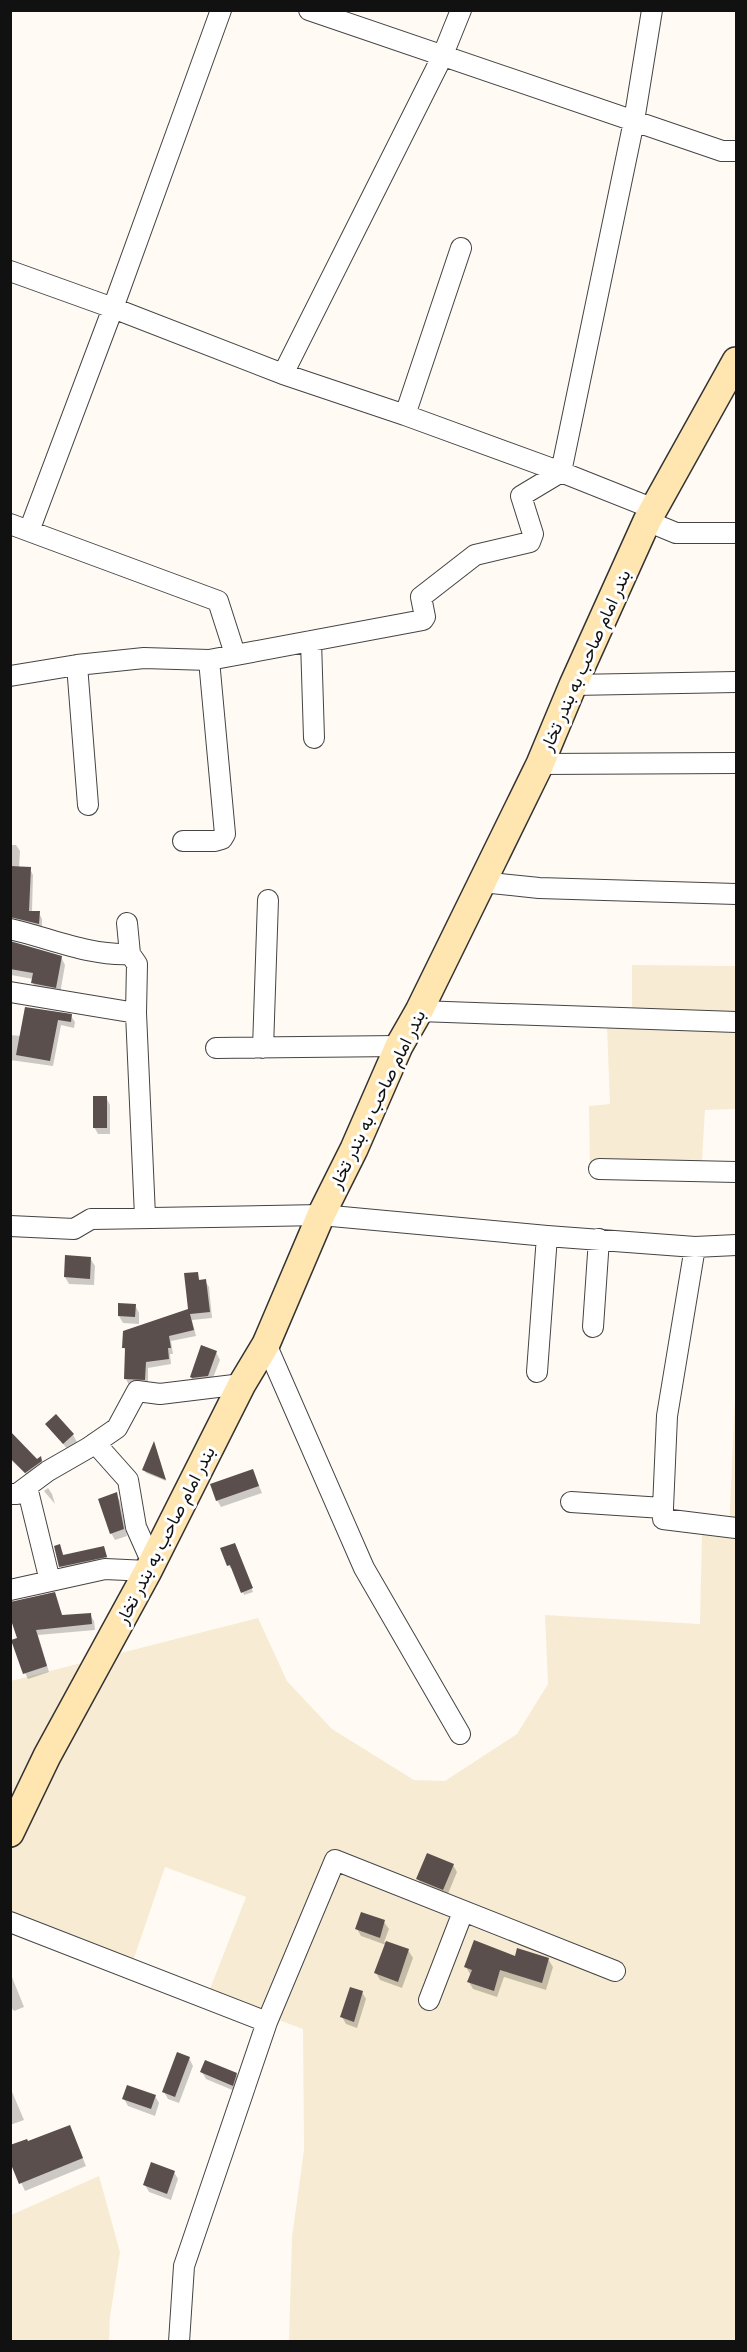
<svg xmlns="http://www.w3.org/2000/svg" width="747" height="2352" font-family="'IBM Plex Serif',Vazirmatn,serif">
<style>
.farmland{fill:#f7ecd3}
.shadow{fill:#0003}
.building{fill:#5a4f4c}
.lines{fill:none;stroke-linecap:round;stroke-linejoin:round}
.minor-casing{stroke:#444;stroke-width:22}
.secondary-casing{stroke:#333;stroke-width:30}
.minor{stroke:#fff;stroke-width:20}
.secondary{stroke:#ffe5af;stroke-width:27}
.labels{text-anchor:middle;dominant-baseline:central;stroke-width:6;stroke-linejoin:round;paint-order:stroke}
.street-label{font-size:18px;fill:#111;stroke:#fff}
</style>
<rect width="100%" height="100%" fill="#fffbf4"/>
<path class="farmland" d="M632,965L736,966V1109L705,1110L701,1177L590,1176L589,1106L610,1104L607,1028L632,1029Z
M736,1375V2341H289L292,2237L304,2150L303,2029L208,1994L246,1897L165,1867L132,1964L11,1915V1681L258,1618L287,1681L332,1729L414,1780L445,1781L517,1734L548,1684L545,1615L700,1624L702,1531L729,1530Z
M99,2176L120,2252L110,2317L109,2341H11V2215Z"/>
<path class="shadow" d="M10,845H16L20,851L19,868L30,869L33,875L32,912L39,913L42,919V930L14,923L10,918Z
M10,943L61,957L65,965L60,994L37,990L33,983V979L11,975L10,978Z
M26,1008L71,1016L75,1022L74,1028L61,1025L53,1066L10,1060V1035L21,1036Z
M106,1097L110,1105V1134H98L94,1127Z
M90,1258L95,1266L94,1285L69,1284L65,1277Z
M197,1273L200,1281H205L209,1287L212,1318L192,1320L196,1336L171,1341L173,1354H170L171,1364L148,1368V1385H129L126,1379L127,1353L124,1348L190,1310Z
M120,1305H135L139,1313V1324L123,1323L119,1316Z
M216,1352L220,1360L211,1383L195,1384L191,1377Z
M47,1424L73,1435L77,1442L68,1450Z
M10,1444L37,1461L40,1458L44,1466L29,1477L10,1459Z
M155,1446L166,1481L146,1473L144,1470Z
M253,1471L262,1493L221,1507L217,1500Z
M48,1488L52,1494L55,1504L44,1491Z
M116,1494L120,1501L127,1536L115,1540L111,1533Z
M60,1546L64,1556L104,1548L109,1562L63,1571L60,1566Z
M236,1547L253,1592L244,1595L233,1567L230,1568L229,1565Z
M54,1594L63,1617L90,1615L94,1621L95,1630L38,1635L49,1672L28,1679L25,1673L19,1639Z
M453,1865L457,1872L447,1896L422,1886L418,1879Z
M384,1922L389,1929L384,1942L408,1950L413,1958L402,1988L380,1980L376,1973L386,1945L361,1936L357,1929Z
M516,1958L548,1959L553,1967L546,1990L504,1977L497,1997L473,1989L469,1982L470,1974L466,1967Z
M10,1972L24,2007L14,2011L10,2006Z
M362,1992L366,1999L357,2028L346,2024L342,2017Z
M189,2058L193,2066L179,2103L168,2099L164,2092Z
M202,2072L236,2074L240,2082L237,2092L206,2079Z
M10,2087L24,2120L10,2125Z
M155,2096L159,2103L155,2116L128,2106L124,2099Z
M73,2134L86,2166L25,2191L10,2158L28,2143Z
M174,2172L178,2179L171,2200L149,2192L145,2185Z"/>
<path class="building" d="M10,866L31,867L29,911H40L39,924L10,917Z
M10,941L62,956L56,988L31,983L33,973L10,969Z
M25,1007L72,1014L71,1022L58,1020L50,1061L16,1055Z
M93,1096H107V1128H93Z
M65,1255L91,1257L90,1279L64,1277Z
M198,1272L199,1280L206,1279L210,1312L190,1314L194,1330L169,1336L171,1348H168L169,1359L146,1362L145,1380L124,1379L125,1348H122L123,1331L188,1309L184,1273Z
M118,1303L136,1304L135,1317L118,1316Z
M201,1345L217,1351L208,1376L192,1378L190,1377Z
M56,1414L74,1434L63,1444L45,1424Z
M10,1431L37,1459L41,1456L42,1461L25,1473L10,1458Z
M154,1441L166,1480L142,1470Z
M253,1469L259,1486L216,1501L210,1484Z
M117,1492L124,1529L110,1534L98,1499Z
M235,1543L253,1588L241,1593L230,1565L227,1566L220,1548Z
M60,1544L63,1555L104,1546L107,1557L59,1567L54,1546Z
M55,1592L62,1615L91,1613L92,1624L36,1630L47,1666L23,1674L11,1640L17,1638L10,1617V1602Z
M427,1853L454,1864L443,1890L416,1879Z
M361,1912L385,1920L380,1938L355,1929Z
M474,1940L515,1956L517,1948L549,1958L542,1983L500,1970L494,1991L467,1982L472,1970L464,1967Z
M386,1941L409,1949L398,1982L374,1973Z
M350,1987L363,1991L354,2022L340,2017Z
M177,2052L190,2057L175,2097L162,2092Z
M205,2060L237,2073L233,2086L200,2072Z
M127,2085L156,2095L151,2109L122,2099Z
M70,2125L83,2158L19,2184L10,2162V2145L27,2139L28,2141Z
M151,2162L175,2171L167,2194L143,2185Z"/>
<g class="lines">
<defs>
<path id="minor" d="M309,10L722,151H736
M10,271L113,308L283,374L405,415L561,472L654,509
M283,374L442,57L461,10
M405,415L461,248
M647,521L676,533H736
M10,524L218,601L235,654
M29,531L113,308L221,10
M311,641L314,738
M77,665L88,805
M10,676L77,665L144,658L209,660L423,620L425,617L421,597L475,555L530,542L533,534L521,496L561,472L634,121L652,10
M573,685L736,682
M540,764L736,763
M183,841H215L222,839L225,834L209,660
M482,882L539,888L736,894
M127,923L130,954L137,964L136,1013L145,1216
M10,929C50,938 89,956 130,954
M10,992L136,1013
M419,1011L736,1022
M216,1048L399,1046
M263,1048L268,900
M599,1169L736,1172
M10,1226L74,1229L91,1219L321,1215L547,1236L695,1247L736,1245
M593,1327L599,1239
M266,1344L364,1568L460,1734
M537,1372L547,1236
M95,1443L128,1480L136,1527L152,1563
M27,1487L50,1581
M10,1494H17L48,1471L88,1448L117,1428L137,1391L160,1394L242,1384
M571,1502L663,1508L667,1416L695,1247
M663,1508V1519L736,1528
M10,1590L105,1569L148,1571
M10,1922L267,2022
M429,2000L463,1912
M179,2342L184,2266L267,2022L335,1860L615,1971"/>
<path id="secondary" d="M10,1833L47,1756L148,1571L242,1384L266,1344L321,1215L354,1149L399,1046L419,1011L540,764L573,685L647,521L736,361"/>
</defs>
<use href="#minor" class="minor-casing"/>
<use href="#secondary" class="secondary-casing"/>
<use href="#minor" class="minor"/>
<use href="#secondary" class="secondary"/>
</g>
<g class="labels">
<g class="street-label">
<text transform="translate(585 660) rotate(-66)">بندر امام صاحب به بندر تخار</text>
<text transform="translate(377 1099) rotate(-64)">بندر امام صاحب به بندر تخار</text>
<text transform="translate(165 1535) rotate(-63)">بندر امام صاحب به بندر تخار</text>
</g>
</g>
<rect width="747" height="2352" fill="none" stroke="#111111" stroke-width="24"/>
</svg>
